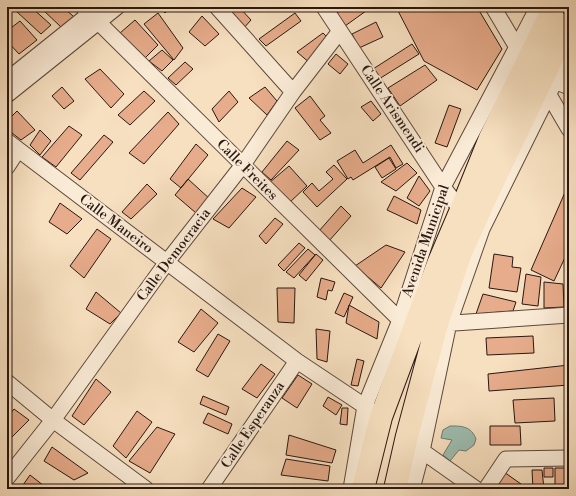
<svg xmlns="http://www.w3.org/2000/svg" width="576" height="496" font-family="'Libre Bodoni',serif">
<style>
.water{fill:#9dbdb0;stroke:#6f7b70}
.building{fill:#e7ac8b;stroke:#291711}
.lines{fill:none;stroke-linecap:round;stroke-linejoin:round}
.minor-casing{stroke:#5c493d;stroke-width:17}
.highway-casing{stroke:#291711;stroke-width:24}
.minor{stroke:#faebd6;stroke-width:15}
.highway{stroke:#f7e0c0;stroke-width:22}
.labels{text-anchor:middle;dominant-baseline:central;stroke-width:3.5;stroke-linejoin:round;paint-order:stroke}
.street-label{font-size:14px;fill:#291711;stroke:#faebd6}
</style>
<rect width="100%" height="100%" fill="#f7e0c0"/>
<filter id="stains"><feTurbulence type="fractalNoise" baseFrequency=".005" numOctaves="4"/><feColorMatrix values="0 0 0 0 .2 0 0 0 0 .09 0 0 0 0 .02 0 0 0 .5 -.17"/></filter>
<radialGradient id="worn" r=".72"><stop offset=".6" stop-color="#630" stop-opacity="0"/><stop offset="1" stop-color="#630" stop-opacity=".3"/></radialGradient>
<path class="water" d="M450,426C462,426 471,426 476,439L474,445L466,451L459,450L450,461L443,455L452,440L441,438L443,430Z"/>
<path class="building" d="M21,7H31L51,25L41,34L16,11Z
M40,7H63L74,17L62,28Z
M160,7H171L165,13Z
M235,7H239L251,20L243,29L229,12Z
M344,7H363L366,11L345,26L336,14Z
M396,7H477L502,49L477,90L424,61Z
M158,13L183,48L174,60L144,24Z
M295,13L301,21L266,46L259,39Z
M202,16L219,34L205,46L189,32Z
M135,20L158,45L145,58L120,33Z
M20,21L37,40L19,54L7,41V31Z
M376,22L383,37L359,48L352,34Z
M323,33L330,40L311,64L297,52Z
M412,44L419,54L379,79L373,69Z
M162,50L173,60L162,71L149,61Z
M336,54L348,64L340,74L328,64Z
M7,57L12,63L7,68Z
M185,62L193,69L176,85L168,78Z
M425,65L437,80L400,106L388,88Z
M100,69L124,94L111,108L85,79Z
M62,87L74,101L64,109L52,96Z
M265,87L277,101L267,115L249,98Z
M144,91L155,101L130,125L118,115Z
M229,91L238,102L219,122L212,109Z
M310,96L325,116L320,120L331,133L320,140L295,108Z
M371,101L381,114L373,121L361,107Z
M449,105L461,109L447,147L435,143Z
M17,111L35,130L21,140L7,129V121Z
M168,112L179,124L144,164L129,153Z
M69,126L82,135L56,167L42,157Z
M40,130L51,141L40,155L30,145Z
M104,135L113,142L80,180L71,173Z
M287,141L299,150L271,180L262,172Z
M196,144L208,155L181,188L170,179Z
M391,145L403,164L396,168L390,157L353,180L351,177L348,179L337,161L355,150L363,163Z
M389,158L396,169L382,178L375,167Z
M407,163L417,173L396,191L381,182Z
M334,165L347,179L317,207L303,192L312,183L319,191L333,179L326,172Z
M289,166L307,186L288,204L269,183Z
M419,176L430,191L419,206L407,198Z
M188,179L211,200L196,213L175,195Z
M147,184L157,194L131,219L122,212Z
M242,188L256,197L229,228L213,219Z
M566,190L569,191V249L554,281L531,270Z
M394,196L421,210L417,224L387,210Z
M60,203L82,219L67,234L49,222Z
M341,206L351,216L329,241L319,231Z
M275,218L283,224L266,244L259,236Z
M97,229L111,239L84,278L70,266Z
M299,243L305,248L284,271L278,265Z
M386,245L405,252L381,288L355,266Z
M308,249L315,255L294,278L286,272Z
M316,254L323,260L306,281L299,275Z
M494,254L513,257L512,267L521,268L517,292L489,288Z
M566,261H569V307H566Z
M526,274L541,277L538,306L522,304Z
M321,278L335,282L332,291L328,290L326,300L317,297Z
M544,282L563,284L564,307L544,308Z
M277,288H295L294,323L278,322Z
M96,292L121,313L110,324L86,309Z
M344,293L353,297L344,317L335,313Z
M483,294L516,302L513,311L476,314Z
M349,305L379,322L377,339L346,323Z
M201,309L218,323L194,352L178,342Z
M316,329L330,331L327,362L317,359Z
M218,334L230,341L208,377L196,370Z
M533,336L534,353L487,355L486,338Z
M357,359L364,361L358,386L351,385Z
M261,364L275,374L257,398L242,389Z
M569,365V385L489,391L488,374Z
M298,375L312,384L297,408L282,398Z
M96,379L111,392L84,425L72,416Z
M203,396L229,407L226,415L200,404Z
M328,397L342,405L336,415L323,406Z
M554,398L555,421L515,423L513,400Z
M342,408H348L347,425L340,424Z
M14,409L29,420L8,441L7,418Z
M137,411L152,422L126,458L113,446Z
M208,413L232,424L228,434L203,423Z
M490,426H520L521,445H490Z
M157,427L175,434L150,473L129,461Z
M289,435L336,450L332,463L286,455Z
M52,447L88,473L74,480L44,461Z
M286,459L330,466L328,481L281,475Z
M544,468H553V477H544Z
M555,468H569V488L555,487Z
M532,470H542L544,489H533Z
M504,472L528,489H492Z
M30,475L48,489H28L23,485Z"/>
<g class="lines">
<defs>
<path id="minor" d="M83,7L405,325
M217,7L293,92
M324,7L443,187L461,210
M493,7L521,54
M7,80L98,7
M555,81L569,87
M545,88L569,129
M7,95L117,7
M7,141L297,361L372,411
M7,167L18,150
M440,324L569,315
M7,382L53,420L146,489
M416,445L422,451L476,489
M7,478L53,420L167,262L242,166L293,92L340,31
M209,489L297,361
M351,489L365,406L400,320L443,187L538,7
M412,489L422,451L449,323L482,229L569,53
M486,489L506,459L569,458"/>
<path id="highway" d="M363,489L381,417L438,264L461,210L490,138L554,7
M395,489L407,436L437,324L460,255L484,201L569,23"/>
</defs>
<use href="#minor" class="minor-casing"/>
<use href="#highway" class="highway-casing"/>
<use href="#minor" class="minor"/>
<use href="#highway" class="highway"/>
</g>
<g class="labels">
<g class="street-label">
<text transform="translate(392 109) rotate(56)">Calle Arismendi</text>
<text transform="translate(247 170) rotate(45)">Calle Freites</text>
<text transform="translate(116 224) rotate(37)">Calle Maneiro</text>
<text transform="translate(426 241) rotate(-71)">Avenida Municipal</text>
<text transform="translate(174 255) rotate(-53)">Calle Democracia</text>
<text transform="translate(253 425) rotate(-56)">Calle Esperanza</text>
</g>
</g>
<rect width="576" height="496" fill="none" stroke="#f7e0c0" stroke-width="24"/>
<rect x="8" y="8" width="560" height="480" fill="none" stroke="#291711" stroke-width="2"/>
<rect x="12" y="12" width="552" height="472" fill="none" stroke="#291711"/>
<rect width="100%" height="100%" filter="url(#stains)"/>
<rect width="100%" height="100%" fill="url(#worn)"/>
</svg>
